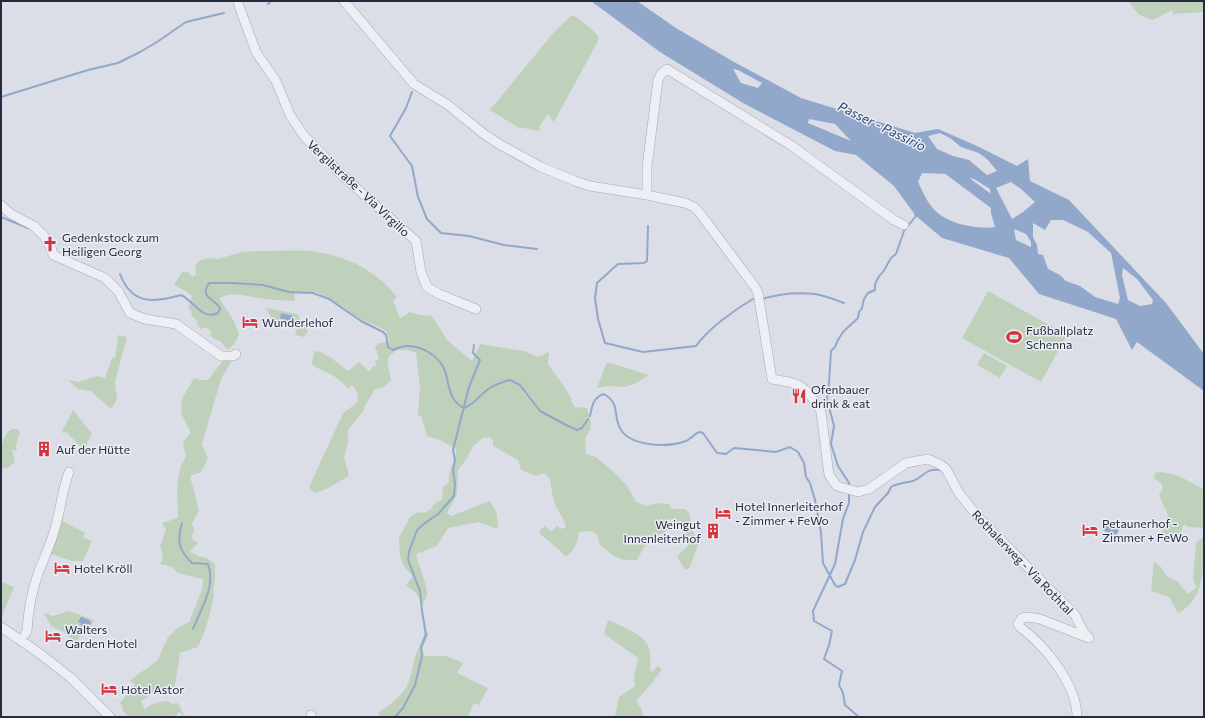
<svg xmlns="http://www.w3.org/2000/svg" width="1205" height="718" font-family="Commissioner,sans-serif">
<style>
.green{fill:#bfd1bb}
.water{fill:#92a8ca;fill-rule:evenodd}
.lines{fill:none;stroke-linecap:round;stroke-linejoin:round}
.stream{stroke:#92a8ca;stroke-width:2}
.river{stroke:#92a8ca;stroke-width:11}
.minor-casing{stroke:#a4a8b3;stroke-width:10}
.minor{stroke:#edeff5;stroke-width:9}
.labels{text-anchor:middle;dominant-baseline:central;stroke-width:3;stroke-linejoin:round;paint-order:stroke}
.street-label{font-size:12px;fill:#242b3d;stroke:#eaedf4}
.poi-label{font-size:12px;fill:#242b3d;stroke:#eaedf4;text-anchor:start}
.water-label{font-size:13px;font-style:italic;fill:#2c4573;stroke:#eaedf4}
</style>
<rect width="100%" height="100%" fill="#dbdee6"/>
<path class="green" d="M1128,1H1204V12L1172,14L1173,10L1152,20L1138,14Z
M572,15C582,21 590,27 598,36V41L554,122L549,115H547L539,127L541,131L517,127L490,110L555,31Z
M261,251C277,251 295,250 310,251C345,255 376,270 397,297L393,301L400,318L410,312L420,315L432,316L447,340L472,361L480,344L524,351L538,357L549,352L548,364L561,382L570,396L574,407L587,408L591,423L590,430L585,438L586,454L596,457L617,475L627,486L636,502L647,506L658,503L669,504L672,509H685L689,513L693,531L699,543L689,569L685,570L677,556L688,546L683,537L681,526L674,519L669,520L665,534C648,533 645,547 637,560H624L612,555L600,545L597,535L593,532L588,531L579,532C578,543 574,550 566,557L558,549L539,533L541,529L545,526L551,532L557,526L561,529L566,527C563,516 559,513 555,504C552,496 551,486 550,478L544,473L536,476L521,470L518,460L493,446V440L489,437L483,438L474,445L467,458L458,470L457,494L447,513L451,516L490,501L497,514L498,529L479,522L448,528L437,546L416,554C418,565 428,586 427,595C426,598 424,602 423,604L416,593L406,585L413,576L405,568L400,557L399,538L410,517L416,513L426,512L431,509L434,504L442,499L443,487L449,482C448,467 456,461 456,449L440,440L427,436L421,416H418L420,386L416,353L407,350H397L388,357V365L391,381L383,387L375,389L365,406L364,410L348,430V443L344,457L349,476C337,482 327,491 314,493L309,487L343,413L358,402L357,392L352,385L348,389C340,377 326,372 313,366L312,362L314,352L318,351L330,357L348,371L359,362L370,372L372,367L376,366L375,360L379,359L375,347L379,343L389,342C388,339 388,336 387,333C381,326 370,324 362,320C345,311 334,299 316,292L314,294L295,293L294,301C282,300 270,300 259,298C245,296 232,291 219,298L234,321L239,334L235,343L228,350L219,340H216L210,335L212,332L206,327L201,329L197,324L198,322L191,315L192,311L188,309L192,296L187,292L174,285L182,272H188L192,277L196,275L195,266L199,261L208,258L218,259L242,252Z
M988,291L1067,335L1041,382L962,338Z
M266,308L297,314L308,331L304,337L295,335L297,328L269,321L272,319Z
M118,335L127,337L115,382L117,399L111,409L91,391L78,389L68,380L79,382L97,376L105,378L112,358H115Z
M984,353L1007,366L1000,378L977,365Z
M232,358V361L221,379L202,444L208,458L201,472L190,476L199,510L192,524L194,531L191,538L198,543L190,551L198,556L207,558L215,564V580L213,592L214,593C211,612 206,630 198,647L180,653L174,691L169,688L159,690L141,701L145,710C151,702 160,702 169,701L172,704L178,703L185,717L179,712L175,717H129L122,710L123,708L120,703L135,684L129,681L157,661L168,637L178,628L189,622L202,590L203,579L178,573L172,567L160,564L163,558L160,546L166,530L162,523L178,518C178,500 174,473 186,457L183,442L191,433L181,413L182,399L194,378L201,380H208L224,359Z
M607,362L649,375L636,383L625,387L607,386L597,388Z
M73,410L92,434L84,450L66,432L61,433Z
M12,429H17L20,432L16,445L17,450H12L15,463L10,465V467L1,469C1,454 0,436 12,429Z
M1156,472C1175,472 1188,480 1204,490V528L1188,527L1184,524L1179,537L1174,539L1161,536L1168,515L1159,495L1163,488L1161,483L1153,478Z
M62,521L85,533L83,538L92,541L83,561H72L48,553L60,523Z
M1204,536C1204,565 1205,601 1178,613L1169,597L1151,591L1154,561L1161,567L1166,576L1177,581L1188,594L1197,587L1193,580L1196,543Z
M1,582L14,587L1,618Z
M69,611L94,620L89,630L84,631L75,643L64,632L51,626L44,613L53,616Z
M608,620C620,626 645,634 649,648C651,654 650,663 650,670L652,672L658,666L662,669L652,683L636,701L642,710L643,717H615L619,697L635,686L634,677L638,658L604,634Z
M425,631L429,633L422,650L425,656H446L463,663L457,673L488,688L479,705L474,703L468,717H379V712C390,705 405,694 409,681C412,672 413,663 416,654C419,646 423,639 425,631Z"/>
<path class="water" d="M591,1H637L676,28L734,62L801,98L915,133L938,129L975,145L1017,166L1028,159L1030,181L1069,200L1166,303L1204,354V391L1137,342L1132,350L1116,319L1039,294L1009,258L942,238L916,216L894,186L856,155L835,151L743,103L660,52ZM733,69L738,70L762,83L758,88L741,83ZM809,119L835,124L851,141L808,123ZM940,133L950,138L961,147L979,153L988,160L997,171L987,175L969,160L953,156L937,149L928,136ZM922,173L946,174L974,179L990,189L991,213L995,227C977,230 943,223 932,207C926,200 922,190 918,182ZM1011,182L1021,189L1035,202L1023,212L1012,219L996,188ZM1051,220H1063L1088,232L1111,253L1120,298L1118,304L1095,297L1080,286L1066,281L1060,275L1048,269L1043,255L1038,254L1037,245L1033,237V223L1045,230ZM1014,229L1026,234L1031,242V247L1016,240ZM1123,268L1137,279L1153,300L1152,304L1140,306L1128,300L1122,275Z
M281,313L293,316L292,321H285V320L280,318Z
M1108,523L1119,530L1115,538L1103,530Z
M81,617L89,620L91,623L88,627L80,625L81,623L78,622Z"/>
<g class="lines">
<path class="stream" d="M268,4L271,1
M412,92L406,108L390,136L412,166L418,197L427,219L441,233L469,236L504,245L537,249
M1,97L88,70L118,63L140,52L157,42L186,22L224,13
M1,217L28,228
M648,226L647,261L644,263L618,264L597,283L595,298L598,319L605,343L643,352L696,346C708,329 734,310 753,299
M120,274C132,305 153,303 181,295C193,300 202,321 218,313L220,308C214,298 199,298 209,283H233L263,285L289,292L313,293L329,299L361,321L383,332L386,335L388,347L393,350C397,348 403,346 408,346C423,346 440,357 445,371C450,386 448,400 464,408C476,403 478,397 487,390C494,385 502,382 510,380L520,385L540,411L568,426L577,430L582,428L588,419
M762,299C778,294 797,292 815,294C824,295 835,300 844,303
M590,416C592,407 593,397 604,394C620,404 613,412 619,426C627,447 668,448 686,441C691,439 694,434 699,432L703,433L717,453L726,454L734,448L776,452L790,447L798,452L804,463L806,477L810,483L815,500L821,532L823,563L835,585L838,587L845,584L855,560L863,532L875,507L888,493L891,487C898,483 906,483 913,481C924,477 925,468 940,470
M849,486V483L838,466L831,444L834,426L827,399L829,383L831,351L835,347L838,340L843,332L858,318L859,312L862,308L864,299L868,293L875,290C874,284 878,276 883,272L891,258L896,254L904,231L916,216L915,214
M849,492V503L843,519L835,564L813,611L814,621L832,631L829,645L824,659L842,671L839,685L843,693L845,705L859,717
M182,523C177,542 178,549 192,563L208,564C216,586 201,609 193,629
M395,717L403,708L415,685L422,656L421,647L426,635L422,611L420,591L408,560L409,552L417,530L425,523L438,514L454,496L455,483L453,470L455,460L453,450L469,387L480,360L473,353L474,345"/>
<path class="river" d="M948,169L999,207L1000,209"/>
<defs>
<path id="minor" d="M238,1L239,6L256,52L276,81L290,115L304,136L344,177L416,241L421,272L427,287L439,294L476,309
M344,1L414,84L448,105L484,134L499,144L539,166L575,181L590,186L647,195L685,203L694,207L699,212L755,287L758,293L772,379C792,383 800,381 812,398C816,403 819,407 821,412L829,475L837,486L858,492L869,489L906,463L928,459L941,465L946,469L959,493L978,517L1075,615L1084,633L1089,638L1040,619L1028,617L1022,618L1018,624L1020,627C1045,646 1077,684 1077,717
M647,195V167L658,80L661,74L667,69L792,146L894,220L904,225
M1,205L11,214L34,226L44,236L52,250L53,255L105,278L118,291L130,313L145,319L176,324L221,356H233L236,354
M1,627L39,653L71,678L110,717
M25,634L27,631C28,611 32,590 39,571C45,556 52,541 56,525C61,506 62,491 69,472
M311,715V717"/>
</defs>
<use href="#minor" class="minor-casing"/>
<use href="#minor" class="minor"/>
</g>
<defs>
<symbol id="church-bare" viewBox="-9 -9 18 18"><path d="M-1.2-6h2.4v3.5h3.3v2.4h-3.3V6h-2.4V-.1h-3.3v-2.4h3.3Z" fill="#d6343d" stroke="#eaedf4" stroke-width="2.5" paint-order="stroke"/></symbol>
<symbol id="hotel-bare" viewBox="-9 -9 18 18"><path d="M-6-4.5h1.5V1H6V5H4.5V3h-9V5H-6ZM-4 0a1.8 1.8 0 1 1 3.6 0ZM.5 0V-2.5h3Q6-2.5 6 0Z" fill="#d6343d" stroke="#eaedf4" stroke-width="2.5" paint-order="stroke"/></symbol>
<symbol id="stadium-bare" viewBox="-9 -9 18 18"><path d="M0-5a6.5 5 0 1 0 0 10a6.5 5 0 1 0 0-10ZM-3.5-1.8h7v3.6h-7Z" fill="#d6343d" stroke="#eaedf4" stroke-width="2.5" paint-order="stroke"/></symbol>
<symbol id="restaurant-bare" viewBox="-9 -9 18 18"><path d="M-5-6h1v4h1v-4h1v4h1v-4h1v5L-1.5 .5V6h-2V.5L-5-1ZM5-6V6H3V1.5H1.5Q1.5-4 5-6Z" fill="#d6343d" stroke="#eaedf4" stroke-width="2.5" paint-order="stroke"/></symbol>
<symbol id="building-bare" viewBox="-9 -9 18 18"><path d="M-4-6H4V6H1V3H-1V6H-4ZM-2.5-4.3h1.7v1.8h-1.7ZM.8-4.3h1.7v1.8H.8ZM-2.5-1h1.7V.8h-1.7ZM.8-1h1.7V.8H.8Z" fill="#d6343d" stroke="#eaedf4" stroke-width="2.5" paint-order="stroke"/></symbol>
</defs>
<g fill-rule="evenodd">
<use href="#church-bare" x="39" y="233" width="22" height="22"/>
<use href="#hotel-bare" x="239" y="311" width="22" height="22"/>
<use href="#stadium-bare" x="1003" y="326" width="22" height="22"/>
<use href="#restaurant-bare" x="788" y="385" width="22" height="22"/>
<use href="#building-bare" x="33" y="438" width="22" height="22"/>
<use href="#hotel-bare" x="712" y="502" width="22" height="22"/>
<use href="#hotel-bare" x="1079" y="519" width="22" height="22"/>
<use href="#building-bare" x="702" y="520" width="22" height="22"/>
<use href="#hotel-bare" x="51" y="557" width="22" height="22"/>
<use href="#hotel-bare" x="42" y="625" width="22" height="22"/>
<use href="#hotel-bare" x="98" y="678" width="22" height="22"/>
</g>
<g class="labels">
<g class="street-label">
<text transform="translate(359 188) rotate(43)">Vergilstraße - Via Virgilio</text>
<text transform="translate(1023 562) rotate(46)">Rothalerweg - Via Rothtal</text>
</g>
<g class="poi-label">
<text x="62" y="237">Gedenkstock zum<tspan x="62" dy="14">Heiligen Georg</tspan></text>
<text x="262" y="322">Wunderlehof</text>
<text x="1026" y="330">Fußballplatz<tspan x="1026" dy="14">Schenna</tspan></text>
<text x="811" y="389">Ofenbauer<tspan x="811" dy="14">drink &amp; eat</tspan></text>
<text x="56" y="449">Auf der Hütte</text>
<text x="735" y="506">Hotel Innerleiterhof<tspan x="735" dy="14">- Zimmer + FeWo</tspan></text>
<text x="1102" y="523">Petaunerhof -<tspan x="1102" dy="14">Zimmer + FeWo</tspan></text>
<text x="701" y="524" text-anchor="end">Weingut<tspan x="701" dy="14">Innenleiterhof</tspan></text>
<text x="74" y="568">Hotel Kröll</text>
<text x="65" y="629">Walters<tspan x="65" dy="14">Garden Hotel</tspan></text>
<text x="121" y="689">Hotel Astor</text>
</g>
<g class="water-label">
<text transform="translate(882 126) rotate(26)">Passer - Passirio</text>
</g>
</g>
<rect width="1205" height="718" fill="none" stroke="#242b3d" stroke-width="4"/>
</svg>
